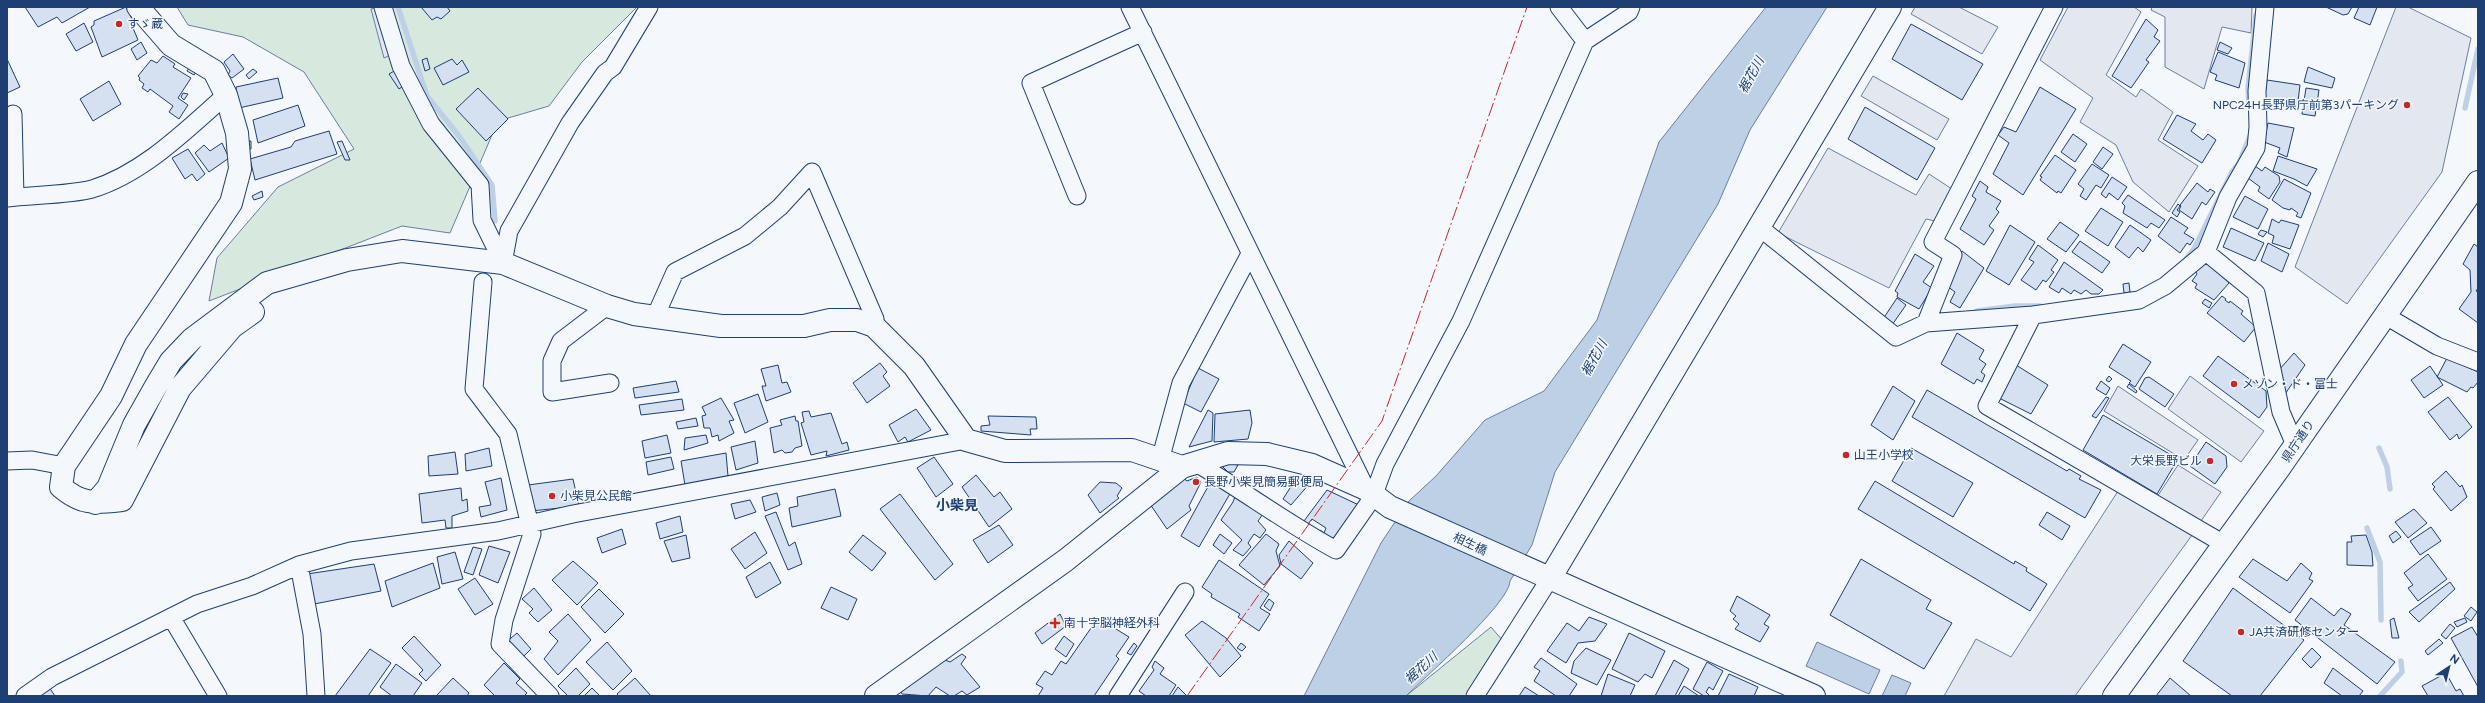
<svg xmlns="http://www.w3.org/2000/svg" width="2485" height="703" font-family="Figtree,'Noto Sans JP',sans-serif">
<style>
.green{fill:#d7e8df;stroke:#687fa3}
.parking{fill:#e3e8f0;stroke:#687fa3}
.water{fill:#bed0e5;stroke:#687fa3}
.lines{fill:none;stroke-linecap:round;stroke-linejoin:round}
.stream{stroke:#bed0e5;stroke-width:5.5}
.building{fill:#d5e0f0;stroke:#1d3f73}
.street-casing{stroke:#1d3f73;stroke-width:19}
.secondary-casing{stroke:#1d3f73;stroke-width:24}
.highway-casing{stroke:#1d3f73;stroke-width:24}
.street{stroke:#f4f7fb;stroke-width:17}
.secondary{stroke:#f4f7fb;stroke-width:22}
.highway{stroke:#f4f7fb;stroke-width:22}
.power{stroke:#c62828;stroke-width:1;stroke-dasharray:14 3 2 3;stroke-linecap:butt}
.poi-dot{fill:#c62828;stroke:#f4f7fb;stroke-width:1.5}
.labels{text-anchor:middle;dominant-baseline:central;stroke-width:3;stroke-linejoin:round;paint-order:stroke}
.poi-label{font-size:12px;fill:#1d3f73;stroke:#f4f7fb;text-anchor:start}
.street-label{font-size:12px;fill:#1d3f73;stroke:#f4f7fb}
.water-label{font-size:13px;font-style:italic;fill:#1d3f73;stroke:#f4f7fb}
.quarter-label{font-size:14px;font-weight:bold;fill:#1d3f73;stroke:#f4f7fb}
</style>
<rect width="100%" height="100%" fill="#f4f7fb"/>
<path class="green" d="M177,7H637L582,62L549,106L498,121L450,233L402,226L209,301L217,258L278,187L354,149L304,72L243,37L188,25Z
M1491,627L1503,641L1468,696H1406Z"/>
<path class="parking" d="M379,7L392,54L384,58L371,9Z
M1915,7H1959L1998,27L1982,54L1911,14Z
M2068,7H2134L2141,12L2106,75L2136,97L2141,89L2173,112L2158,140L2198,166L2169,212L2133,182L2116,145L2080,122L2093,98L2040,60Z
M2152,7H2252L2251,33L2222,27L2204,89L2165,67V17L2151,10Z
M2396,7H2408L2471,38L2442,172L2347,304L2295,267Z
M1873,76L1949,119L1937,140L1861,96Z
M1828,148L1916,195L1929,174L1952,189L1935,221L1926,219L1889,288L1778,233Z
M2190,376L2264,431L2241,462L2168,409Z
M2118,386L2198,440L2184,460L2104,411Z
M2178,465L2221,492L2201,521L2157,497Z
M2120,488L2195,531L2075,696H1944L1976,639L2011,657Z"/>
<path class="water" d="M1766,7H1827L1750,130L1718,204L1555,472L1532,545L1510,581C1509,604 1426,676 1406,696H1304L1381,543L1409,501L1436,476L1485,420L1544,391L1597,320L1659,142Z
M1817,642L1880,670L1869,694L1806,666Z
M1892,675L1911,683L1905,696H1882Z"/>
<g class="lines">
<path class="stream" d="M398,7L427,96L459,136L492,185L495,221
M2249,102L2248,88L2256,15
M2465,108L2478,49
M2186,259L2194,249L2232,172L2239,163L2250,136
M1977,311L2015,306H2040
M2379,448L2387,467L2390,489
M2367,528L2380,562L2381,620
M2380,696L2402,672L2401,661"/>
</g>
<path class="building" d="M25,7H90L62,23L57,17L38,27Z
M126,7L135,25L133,28L138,40L102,57L91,27L94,25V21Z
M421,7H447L450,11L441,19L437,17L432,20Z
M2326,7H2352L2348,14L2343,15Z
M2359,7H2377L2370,25L2354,18Z
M2146,19L2158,30L2154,37L2160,41L2146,60L2149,62L2131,88L2112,76Z
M84,23L93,42L76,51L66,34Z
M1911,24L1983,64L1962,100L1892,59Z
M141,42L147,53L137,60L131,49Z
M2220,42L2232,48L2228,54L2217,50Z
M2218,52L2245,63L2239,88L2215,80L2217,75L2210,72Z
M233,54L244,69L232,78L228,75L230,71L224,62Z
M163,56L175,64L173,67L191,78L178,98L188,105L179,119L169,112L173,106L150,89L148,92L142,88L144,84L139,80L140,78L138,76L151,60L157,63Z
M427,58L430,69L425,71L422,60Z
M7,59L20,87L7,93Z
M452,59L457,65L462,60L469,72L443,85L434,68Z
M191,65L198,70L194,75L187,71Z
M2308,67L2335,78L2332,88L2304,82Z
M253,69L257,72L249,79L246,75Z
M396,70L405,85L399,89L389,74Z
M278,78L283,98L239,108L236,87Z
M2267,80L2300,85L2297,109L2264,103Z
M109,81L121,104L93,121L80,99Z
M2040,87L2076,109L2023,195L1993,174L2009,143L1998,135L2004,127L2016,132Z
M478,88L508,119L486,141L456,109Z
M2306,88L2319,90L2315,116L2302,114Z
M183,93L188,94L184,100L181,97Z
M298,105L305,126L258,143L253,120Z
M1865,107L1935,148L1917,180L1848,139Z
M2177,115L2196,124L2191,131L2203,140L2208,134L2216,140L2202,163L2163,139Z
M2268,123L2294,128L2287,157L2278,153L2280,148L2264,142Z
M329,131L337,154L255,180L250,159L291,147L295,141Z
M2073,134L2087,144L2075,162L2061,152Z
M243,141H251V149L246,150Z
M342,141L350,160H345L337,142Z
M222,143L229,158L209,172L195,153L204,145L210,151Z
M2103,147L2113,154L2102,169L2093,162Z
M188,149L205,174L197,181L192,174L185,179L172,158Z
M2055,155L2076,170L2061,193L2058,191L2057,193L2040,180L2042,177L2040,176Z
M2278,156L2317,169L2307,186L2294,179L2273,171Z
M2092,164L2109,175L2101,188L2096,185L2086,200L2080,196L2084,189L2078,184Z
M2255,166L2262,171L2265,167L2279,176L2280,182L2269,199L2258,191L2260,187L2248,178Z
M2112,177L2127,187L2118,200L2109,193L2106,198L2101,194Z
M2284,179L2311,193L2301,218L2296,216L2298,213L2291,208L2290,210L2283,208L2272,200Z
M1980,181L1988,187L1986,192L2001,201L1996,209L1999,212L1989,226L1994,230L1984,245L1960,229L1976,199L1972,196Z
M2197,183L2208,192L2210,189L2215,192L2206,205L2202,202L2192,219L2179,210L2181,206L2180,205Z
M262,191L263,197L254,200L252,196Z
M2128,195L2165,220L2159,228L2151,223L2147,228L2123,213L2125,206L2122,203Z
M2245,196L2268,209L2258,229L2233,217Z
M2178,204L2180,206L2177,210L2180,212L2177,217L2172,213Z
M2101,208L2123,222L2108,246L2085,231Z
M2171,217L2188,228L2184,233L2194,239L2190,245L2187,243L2180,253L2158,236Z
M2272,219L2279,223L2281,220L2299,225L2290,249L2272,243L2274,236L2268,233Z
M2060,222L2079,235L2066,252L2047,239Z
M2010,225L2035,242L2009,285L1986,271Z
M2130,225L2151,240L2143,252L2138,247L2129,258L2115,247Z
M2231,228L2264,243L2255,261L2223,247Z
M2261,230L2267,232L2263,237L2258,234Z
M2080,241L2110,262L2102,273L2072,252Z
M2268,243L2289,254L2282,272L2261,261Z
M2474,244L2478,247V288L2476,291L2478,292V323L2459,309L2471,292L2470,270L2463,264Z
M2038,245L2058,260L2051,270L2054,272L2046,282L2043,280L2036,290L2021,280L2034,262L2029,259Z
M1962,251L1984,268L1960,308L1950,302L1955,292L1943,283Z
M1915,254L1934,266L1923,282L1932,288L1919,309L1897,297L1898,293L1895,291Z
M2206,261L2229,283L2214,300L2195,288L2197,284L2192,281L2197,274L2196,272Z
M2064,262L2103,290L2099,294H2091L2086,290L2081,294L2074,290L2071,294L2062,288L2059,293L2049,287Z
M2129,283L2130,292L2124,293L2123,284Z
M2222,296L2226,299L2225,300L2229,303L2230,301L2243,311L2241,314L2256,327L2244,342L2207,313Z
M1897,298L1906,305L1892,325L1883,319Z
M2205,299L2212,303L2209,308L2202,303Z
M1957,333L1984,350L1979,359L1986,364L1981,372L1985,375L1982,382L1977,379L1974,384L1941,364Z
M2123,344L2151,362L2135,387L2129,383L2131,381L2109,367Z
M2294,353L2305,365L2283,397L2279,370Z
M2218,356L2266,391L2267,407L2259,418L2203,376Z
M2447,358L2478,372V382L2473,388L2471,387L2467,392L2437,377Z
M880,363L887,372L883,376L890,386L867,403L853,383Z
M778,365L782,383L787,382L791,392L766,401L762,386H766L761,369Z
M2016,365L2048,385L2031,414L1999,398Z
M2430,366L2443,385L2424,398L2411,380Z
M1198,368L1219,379L1201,412L1183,403Z
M2109,376L2112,379L2109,382L2106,380Z
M2149,377L2174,394L2165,407L2139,389L2145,378Z
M676,381L679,392L635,398L633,388Z
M2101,381L2110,388L2106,395L2096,389Z
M2129,384L2137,391L2136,393L2127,387Z
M1893,386L1915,401L1893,440L1871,425Z
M1927,390L2067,471L2069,469L2081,476L2079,479L2101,490L2085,518L1912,417Z
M758,394L768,422L745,433L734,403Z
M2106,397L2109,398L2102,410L2096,418L2092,416Z
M2448,397L2472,427L2459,439L2457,434L2450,440L2428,412Z
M721,398L734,420L729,421L734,433L719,441L718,435L712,437L710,428H704L702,416L706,415L702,407Z
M682,399L684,410L641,415L639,405Z
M916,409L931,430L908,442L905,437L898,442L889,425Z
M1208,410L1213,413L1212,441L1189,447Z
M1250,410L1252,423L1248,439L1214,442L1215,414Z
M809,411L811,417L831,413L842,444L847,442L849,450L826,456L827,451L811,455L801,423L804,422L802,412Z
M2103,415L2178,459L2157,494L2083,450Z
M795,416L796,421H798L802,446L795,448L792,452L785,453L782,450L774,453L770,428L782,425L780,420Z
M988,416L1036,417L1037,429H1030L1031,435L981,431V426L990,425Z
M696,418L698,426L678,429L676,422Z
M667,435L671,453L645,458L642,441Z
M706,435L708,443L684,450L685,438Z
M755,441L758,463L736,470L731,447Z
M2206,442L2226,456L2227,467L2215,484L2190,466Z
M489,448L492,466L466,471L465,454Z
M1911,448L1973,483L1953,517L1892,481Z
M455,452L458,474L429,476L428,456Z
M726,453L728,476L685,485L681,461Z
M671,457L674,469L648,475L646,462Z
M934,457L953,484L936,497L917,468Z
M1224,463L1238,465L1234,472H1228L1222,466Z
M2446,471L2460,487L2462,485L2467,497L2451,511L2433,489L2435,487L2432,484Z
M976,475L994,497L1000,492L1012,509L989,527L962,487Z
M1182,477L1187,481L1197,477L1201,482L1189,506L1191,510L1167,529L1150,504Z
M1297,477L1302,482L1305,478L1310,483L1291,505L1283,499Z
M501,478L507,510L481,517L479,507L491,505L485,482Z
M573,479L579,506L531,511L528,485Z
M1211,481L1231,492L1199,547L1181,536Z
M1875,481L2014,564L2015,561L2027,568L2026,571L2047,584L2030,611L1858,509Z
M1100,482L1116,483L1122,488L1117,496L1119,498L1100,513L1088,495Z
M461,488L462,501L467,499L468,511L452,516V528H446L445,520L422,523L419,494Z
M835,489L841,516L792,527L789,508L798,506L797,497Z
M1327,490L1361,506L1336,542L1319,532L1320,530L1324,533L1326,528L1312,519L1308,524L1304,521Z
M777,493L780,505L765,511L762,497Z
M900,494L953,564L935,580L880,509Z
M1236,494L1263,514L1258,521L1266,530L1260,538L1254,534L1248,543L1251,547L1243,556L1233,550L1242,540L1221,520L1233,502Z
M750,500L756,512L735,519L731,504Z
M2414,509L2427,523L2408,538L2395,522Z
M776,512L789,546L795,542L802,564L788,570L765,516Z
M2047,512L2070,526L2062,540L2039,525Z
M680,516L683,532L660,539L656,523Z
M999,525L1013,545L988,563L973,540Z
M2431,527L2441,541L2420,555L2410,541Z
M622,529L626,544L602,553L597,538Z
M2396,531L2401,537L2393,543L2389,536Z
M755,532L767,553L745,569L731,549Z
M1220,534L1232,543L1224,554L1213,545Z
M1266,534L1279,544L1276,551L1280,566L1264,585L1239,565Z
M686,535L690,558L672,562L664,541Z
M863,535L886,553L872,571L849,552Z
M2366,535L2372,552L2373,566L2347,565V542H2352L2351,536Z
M1289,541L1313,563L1301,579L1281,564L1279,555Z
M489,546L510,552L498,583L479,575Z
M473,547L482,549L473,575L464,572Z
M455,552L463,579L442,584L437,557Z
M2428,554L2447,579L2418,601L2408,588L2413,585L2404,573Z
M1861,559L1931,600L1926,609L1952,623L1924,669L1830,615Z
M2253,559L2287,581L2301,563L2312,573L2309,579L2313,581L2290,613L2239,577Z
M1219,560L1269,594L1260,608L1270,614L1259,631L1238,617L1240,614L1211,597L1212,594L1202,587Z
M573,561L598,583L577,605L552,580Z
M770,562L781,583L756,598L746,577Z
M433,563L440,588L392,607L385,581Z
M374,564L381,591L309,605L307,574Z
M475,578L493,604L475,615L458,589Z
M2450,582L2455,589L2419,622L2409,612Z
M831,587L857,599L848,620L821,608Z
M534,588L552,610L538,622L529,613L533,609L522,599Z
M2233,588L2304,640L2260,696H2232L2183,661Z
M599,589L624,614L605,633L581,607Z
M1737,596L1770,615L1764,624L1769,627L1760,642L1735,629L1739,624L1733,619L1736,616L1730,611Z
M2311,598L2334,616L2341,608L2351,614L2344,625L2395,662L2377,684L2295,620Z
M1269,599L1274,603L1270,611L1264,606Z
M2471,607L2477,612L2471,621L2464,616Z
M568,614L591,640L558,675L544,659L558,641L549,632Z
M1060,614L1066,626L1042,644L1035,633Z
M1589,617L1607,624L1595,641L1578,643L1566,663L1547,651L1567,623L1579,631Z
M1098,618L1129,637L1116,656L1119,659L1094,696H1038L1043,688L1036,684L1045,671L1052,675L1061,661L1066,664Z
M2394,618L2399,638H2392L2390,620Z
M2465,618L2467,622L2457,627L2454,622Z
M1202,621L1226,638L1241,656L1220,677L1185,635Z
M2450,624L2455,628L2446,639L2441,635Z
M2472,627L2478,637V687L2451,638Z
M517,633L531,649L522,658L505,643Z
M1629,633L1665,651L1652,678L1645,674L1638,682L1612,669Z
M414,636L441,665L426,681L419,674L423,670L402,648Z
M1064,636L1074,644L1066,657L1055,649Z
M2439,639L2443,643L2428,655L2425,651Z
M607,642L632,671L613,690L586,662Z
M1134,643L1137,646L1131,655L1127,653Z
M1241,643L1246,647L1242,651L1237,648Z
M1586,648L1611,660L1597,685L1571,673L1574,661Z
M2312,648L2321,657L2311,668L2302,659Z
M370,649L391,663L368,696H335Z
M962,654L966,657L961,664L980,687L967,695L962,691L954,696H950L936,687L928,696L902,694L900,691L945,660L950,662Z
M1541,658L1577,684L1569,696H1556L1534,681L1540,671L1534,667Z
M1674,660L1689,669L1675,696H1655Z
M1155,661L1164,668L1160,674L1176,685L1169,696H1146L1139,691L1154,670L1152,667Z
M1707,662L1723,671L1713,690L1709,687L1706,692L1710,696H1704L1693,689Z
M504,663L520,679L516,683L527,693L524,696H495L484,685Z
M396,664L422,683L413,696H392L380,687Z
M576,668L590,684L578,696H568L558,686Z
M2333,668L2363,691L2359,696H2342L2324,683Z
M2446,673L2456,691L2460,689L2464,696H2428L2422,686Z
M1608,674L1635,685L1630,696H1601Z
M1729,674L1758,687L1754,696H1718Z
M453,678L469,693L467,696H436Z
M635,678L651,696H619L617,694Z
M2170,678L2191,696H2156Z
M1684,686L1699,696H1678Z
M49,687L55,696H37Z
M1178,687L1187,696H1172Z
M1525,687L1539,696H1519Z
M592,688L600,696H584Z"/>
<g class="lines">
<defs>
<path id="street" d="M383,7L401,66L431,124L480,185L482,220L503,263
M1130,7L1366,489
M1559,7L1585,41
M13,114L15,197
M1077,196L1031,83L1143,32
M7,198C31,195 70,195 92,189C144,173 186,130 226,95
M1759,227L1896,337L1926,323L2033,315L2139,300L2165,286L2206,252L2228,197L2256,148L2258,127L2257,91L2265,7
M2206,252L2256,293L2281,412L2295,445
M503,263L509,231L570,123L605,73L613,67L649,7
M483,282L474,389L508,434L532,534L504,620L500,644L550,696
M607,306L561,341L552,361V392L610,383
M2033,315L1987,406L2224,544
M2386,316L2437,346L2478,362
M655,317L675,272L745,236L780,207L812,172L875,319L874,326
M1926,323L1953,255L1933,242L2054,7
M7,461L32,460L64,466
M1167,461L1162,453L1181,383L1250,254
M1196,463C1244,491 1288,524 1336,550L1373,497L1385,464L1461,321L1585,41L1629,12L1631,7
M299,565L312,634L316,696
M171,617L218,696
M25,696L52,677L197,604L252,586L299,565L351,551L498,531L573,514L966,440
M1118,696L1185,592
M1475,696L1549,580"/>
<path id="secondary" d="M138,7L171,45L214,71L226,95L237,133L240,169L231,203L136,344L111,396L64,466L61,487C82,505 95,503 122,500L180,388L232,327L253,312
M95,503L108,488L134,425L156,386L171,361L192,339L267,283L347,260L402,251L503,263L607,306L634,314L721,326H804L830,320H857L874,326L914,366L966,440L1005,451L1132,450L1182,467
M1549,580L1890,7
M876,696L1066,560L1182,467L1228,453L1267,454L1312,465L1366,489L1390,507L1814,696"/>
<path id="highway" d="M2114,696L2280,467L2478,182"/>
</defs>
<use href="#street" class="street-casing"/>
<use href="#secondary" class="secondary-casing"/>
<use href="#highway" class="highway-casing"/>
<use href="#street" class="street"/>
<use href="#secondary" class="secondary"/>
<use href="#highway" class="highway"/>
<path class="power" d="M1187,696L1382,421L1527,7"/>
</g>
<g class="poi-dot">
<circle cx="119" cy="24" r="4"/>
<circle cx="2407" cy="105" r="4"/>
<circle cx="2234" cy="384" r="4"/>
<circle cx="1846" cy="455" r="4"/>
<circle cx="2210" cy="461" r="4"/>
<circle cx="1196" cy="482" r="4"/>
<circle cx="552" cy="496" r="4"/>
<path d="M1053 617h4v4h4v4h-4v4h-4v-4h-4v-4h4z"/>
<circle cx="2241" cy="632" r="4"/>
</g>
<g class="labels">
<g class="poi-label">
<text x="127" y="24">すゞ蔵</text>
<text x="2399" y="105" text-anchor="end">NPC24H長野県庁前第3パーキング</text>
<text x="2242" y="384">メゾン・ド・富士</text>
<text x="1854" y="455">山王小学校</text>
<text x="2202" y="461" text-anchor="end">大栄長野ビル</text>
<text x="1204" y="482">長野小柴見簡易郵便局</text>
<text x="560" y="496">小柴見公民館</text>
<text x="1064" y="623">南十字脳神経外科</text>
<text x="2249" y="632">JA共済研修センター</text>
</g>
<g class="street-label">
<text transform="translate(2298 441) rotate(-56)">県庁通り</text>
<text transform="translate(1470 544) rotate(25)">相生橋</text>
</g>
<g class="water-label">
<text transform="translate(1751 75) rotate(-61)">裾花川</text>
<text transform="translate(1594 358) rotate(-61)">裾花川</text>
<text transform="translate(1421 668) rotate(-42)">裾花川</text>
</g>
<g class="quarter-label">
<text x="957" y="505">小柴見</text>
</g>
</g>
<rect width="2485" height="703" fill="none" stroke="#1d3f73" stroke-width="16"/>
<g transform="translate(2449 667) rotate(35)" stroke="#f4f7fb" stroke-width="3" paint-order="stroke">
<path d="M0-3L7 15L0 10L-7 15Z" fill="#1d3f73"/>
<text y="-6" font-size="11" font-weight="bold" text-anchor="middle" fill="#1d3f73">N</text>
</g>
</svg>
